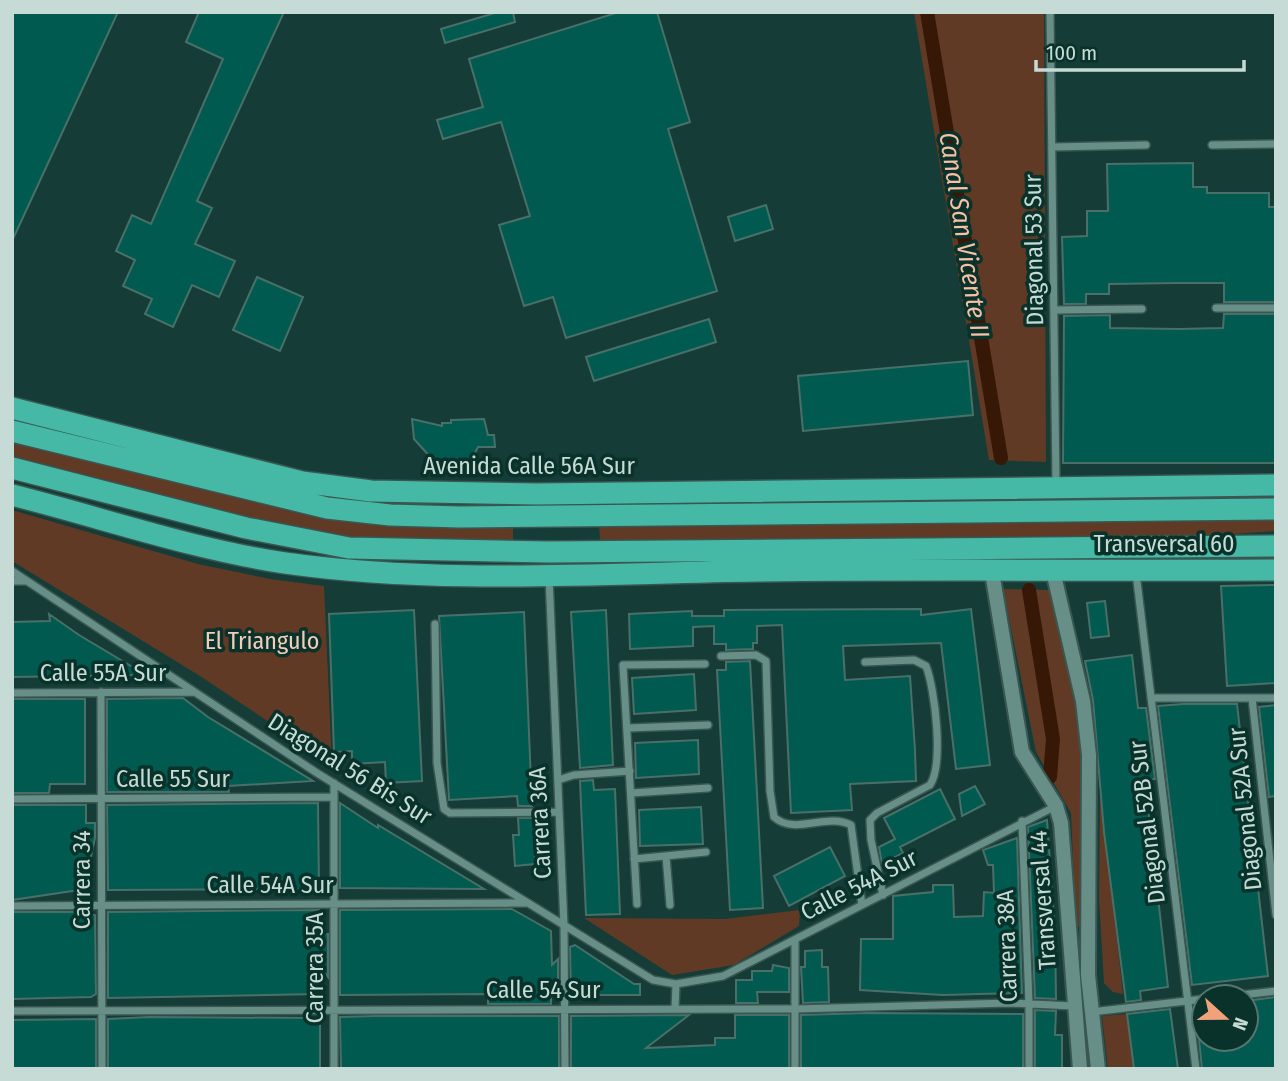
<svg xmlns="http://www.w3.org/2000/svg" width="1288" height="1081" font-family="'Fira Sans Condensed',sans-serif">
<style>
.green{fill:#613a25}
.lines{fill:none;stroke-linecap:round;stroke-linejoin:round}
.canal{stroke:#371705;stroke-width:14}
.building{fill:#005a4f;stroke:#497068;stroke-width:2}
.street-casing{stroke:#3a5651;stroke-width:10}
.secondary-casing{stroke:#3a5651;stroke-width:18}
.highway-casing{stroke:#3a5651;stroke-width:24}
.street{stroke:#678f87;stroke-width:7}
.secondary{stroke:#678f87;stroke-width:14}
.highway{stroke:#45b9a6;stroke-width:21}
.labels{text-anchor:middle;dominant-baseline:central;stroke-width:7;stroke-linejoin:round;paint-order:stroke}
.street-label{font-size:24px;fill:#c6dbd6;stroke:#09322b}
.park-label{font-size:24px;fill:#f3cdba;stroke:#09322b}
.water-label{font-size:26px;font-style:italic;fill:#f8c0a4;stroke:#09322b}
</style>
<rect width="100%" height="100%" fill="#153c36"/>
<path class="green" d="M914,12H1044L1046,462L989,460Z
M12,438L231,495L513,524V540L412,538L384,543L293,531L12,461Z
M12,510L198,564L270,579L324,586L332,764L200,676L12,561Z
M1276,517V531L1178,538L600,542L599,522Z
M1003,589L1049,590L1076,706L1081,745L1080,927H1076L1071,813L1036,752Z
M1100,791L1123,994L1113,992L1104,983L1099,899Z
M800,910L799,926L734,965L672,975L584,918L725,919Z
M1127,1014L1134,1069H1108L1102,1016Z"/>
<g class="lines">
<path class="canal" d="M927,12L1001,458
M1029,590L1053,739L1050,777"/>
</g>
<path class="building" d="M12,12H118L12,241Z
M199,12H284L197,201L212,208L195,244L235,261L219,297L192,285L173,327L145,314L152,299L123,286L135,260L116,251L132,215L151,224L223,59L186,42Z
M498,12H513L515,22L445,43L441,29Z
M619,12H657L690,122L668,129L717,291L566,338L553,297L524,306L499,225L530,216L501,122L443,139L437,120L483,107L469,59Z
M1193,163V187H1207V193H1269V207H1276V302H1224V283H1177L1109,284V294H1086V304H1064L1062,237L1087,236V211H1108L1107,164Z
M766,205L773,229L735,241L728,217Z
M257,277L303,297L280,351L233,330Z
M1224,314H1276V463H1063L1064,316L1110,315V328L1179,329L1223,328Z
M709,319L716,342L594,381L586,357Z
M968,361L973,415L803,431L798,376Z
M412,419L442,426V423H451V420L484,419L488,435H494L495,447H478L468,467L433,460L414,439Z
M1276,585V683L1227,686L1221,586Z
M1105,601L1109,636L1091,638L1087,603Z
M921,609V615L971,609L990,765L956,769L941,643L843,646L845,680L910,676L915,750L916,781L850,784L852,810L791,813L782,625L757,626V643H753V649L726,650V644H714V626L693,627V646L630,649L629,614L692,611V616H724V610Z
M414,610L422,781L386,783L385,762L352,764V751L334,752L329,614Z
M606,610L613,765L580,768L571,612Z
M524,612L532,806H518L517,796L449,800L439,616Z
M49,614L79,635L146,675L12,677V622L50,621Z
M1132,655L1138,708H1146L1155,779L1145,780L1168,987L1140,991L1141,1000L1126,1002L1104,832L1093,700L1085,661Z
M750,661L763,908L730,910L717,670H726V662Z
M694,674L696,710L634,714L632,678Z
M183,698L208,717L313,781L228,786L229,792H107V699Z
M12,699H85V784H50L49,793H12Z
M1183,704H1237L1268,976L1192,985L1158,706Z
M1276,705V796L1269,797L1259,707Z
M698,740L699,774L636,778L635,743Z
M593,780L594,790L615,789L620,914L586,915L580,781Z
M975,786L985,804L962,816L959,794Z
M940,789L955,819L900,847L903,853L882,864L879,847L895,839L884,818Z
M318,803L319,889L108,890L107,805Z
M340,803L378,828V825L484,889L340,888Z
M12,805H86V823H95V838L85,884L79,890L12,900Z
M701,807L703,844L640,846L639,810Z
M518,818H534L535,864L515,866L513,835H519Z
M1047,820L1055,932L1056,999L1035,998L1028,827Z
M1017,838L1022,993L943,995L860,990L861,939H893V896L933,892V885H953L954,917L983,916L984,892L994,893L993,865H988L983,850Z
M830,847L845,876L789,906L774,876Z
M512,909L551,931L552,965L558,959V995H551V1004H488V994L340,995V910Z
M319,910V935L328,934V977L319,965V994L108,998V912Z
M12,912H79L95,915L96,994L91,997L12,999Z
M575,945L634,984H640V995H571L570,947Z
M822,950V967H828L829,1002L803,1003L801,967H805V951Z
M773,965L789,968V992H757L758,1003H736V980H752V971H772Z
M1276,997V1069H1202L1199,1039H1246V1001Z
M1170,1009L1178,1069H1134L1127,1014Z
M1035,1010L1056,1011L1055,1035H1062V1069H1035Z
M867,1013L1023,1014V1069H801V1015Z
M689,1015L646,1048L715,1045V1038H735V1015H789V1069H571V1016Z
M375,1016H559V1069H341L340,1017Z
M149,1017L320,1018V1069H108V1019Z
M96,1019V1069H12V1020Z"/>
<g class="lines">
<defs>
<path id="street" d="M1050,12L1056,484
M1212,145L1276,144
M1052,147L1146,145
M1216,308H1276
M1054,310L1142,309
M12,571L317,773L653,980L676,984L723,976L1056,806
M1136,573L1196,1069
M549,577L564,925L565,1069
M12,581H27
M435,624L437,763L444,809L450,813L559,812
M721,656L756,655L766,661L770,791L774,817C795,836 827,812 851,825L862,905
M865,662L914,660L926,666C935,689 944,764 930,785L877,813L870,820L871,840L883,895
M101,692L102,1069
M12,693L194,692
M1151,698H1276
M1252,698L1276,915
M628,728L708,725
M558,780L574,775L630,771
M334,783V1069
M632,793L708,788
M12,799L333,797
M1022,821L1029,1004V1069
M666,856L670,905
M634,859L706,852
M637,904L623,665L705,664
M12,906L526,903
M795,940V1069
M1223,997L1276,991
M675,1009L676,984
M12,1011L796,1009L1010,1003L1073,1006
M1091,1012L1204,999"/>
<path id="secondary" d="M1053,571L1083,701L1089,755L1088,975L1098,1069
M992,572L1022,752L1056,806L1061,823L1080,1069"/>
<path id="highway" d="M12,408L302,482L371,491L537,494L1276,485
M12,431L327,508L390,515L460,517L1276,509
M12,468L246,528L349,548L548,552L1276,546
M12,495C103,518 192,549 285,563C441,585 601,573 758,571C930,569 1103,571 1276,570"/>
</defs>
<use href="#street" class="street-casing"/>
<use href="#secondary" class="secondary-casing"/>
<use href="#highway" class="highway-casing"/>
<use href="#street" class="street"/>
<use href="#secondary" class="secondary"/>
<use href="#highway" class="highway"/>
</g>
<g class="labels">
<g class="street-label">
<text transform="translate(1034 250) rotate(-91)">Diagonal 53 Sur</text>
<text x="529" y="466">Avenida Calle 56A Sur</text>
<text x="1164" y="544">Transversal 60</text>
<text x="103" y="673">Calle 55A Sur</text>
<text transform="translate(350 769) rotate(32)">Diagonal 56 Bis Sur</text>
<text x="173" y="779">Calle 55 Sur</text>
<text transform="translate(1245 809) rotate(-96)">Diagonal 52A Sur</text>
<text transform="translate(1147 822) rotate(-97)">Diagonal 52B Sur</text>
<text transform="translate(540 823) rotate(-93)">Carrera 36A</text>
<text transform="translate(82 880) rotate(-90)">Carrera 34</text>
<text x="270" y="885">Calle 54A Sur</text>
<text transform="translate(859 885) rotate(-27)">Calle 54A Sur</text>
<text transform="translate(1043 900) rotate(-94)">Transversal 44</text>
<text transform="translate(1007 946) rotate(-92)">Carrera 38A</text>
<text transform="translate(315 968) rotate(-90)">Carrera 35A</text>
<text x="543" y="990">Calle 54 Sur</text>
</g>
<g class="park-label">
<text x="262" y="641">El Triangulo</text>
</g>
<g class="water-label">
<text transform="translate(964 235) rotate(81)">Canal San Vicente II</text>
</g>
</g>
<rect width="1288" height="1081" fill="none" stroke="#c6dbd6" stroke-width="28"/>
<g transform="translate(1225 1018) rotate(111)"><circle r="33" fill="#09322b" stroke="#55766f" stroke-width="2"/>
<path d="M0-5L12 26L0 18L-12 26Z" fill="#f0a27a"/>
<text y="-10" font-size="19" font-weight="bold" text-anchor="middle" fill="#c6dbd6">N</text>
</g>
<path d="M1036 60v10h208v-10" fill="none" stroke="#c6dbd6" stroke-width="3.5"/>
<text x="1046" y="60" font-size="21" fill="#c6dbd6" stroke="#09322b" stroke-width="5" paint-order="stroke">100 m</text>
</svg>
